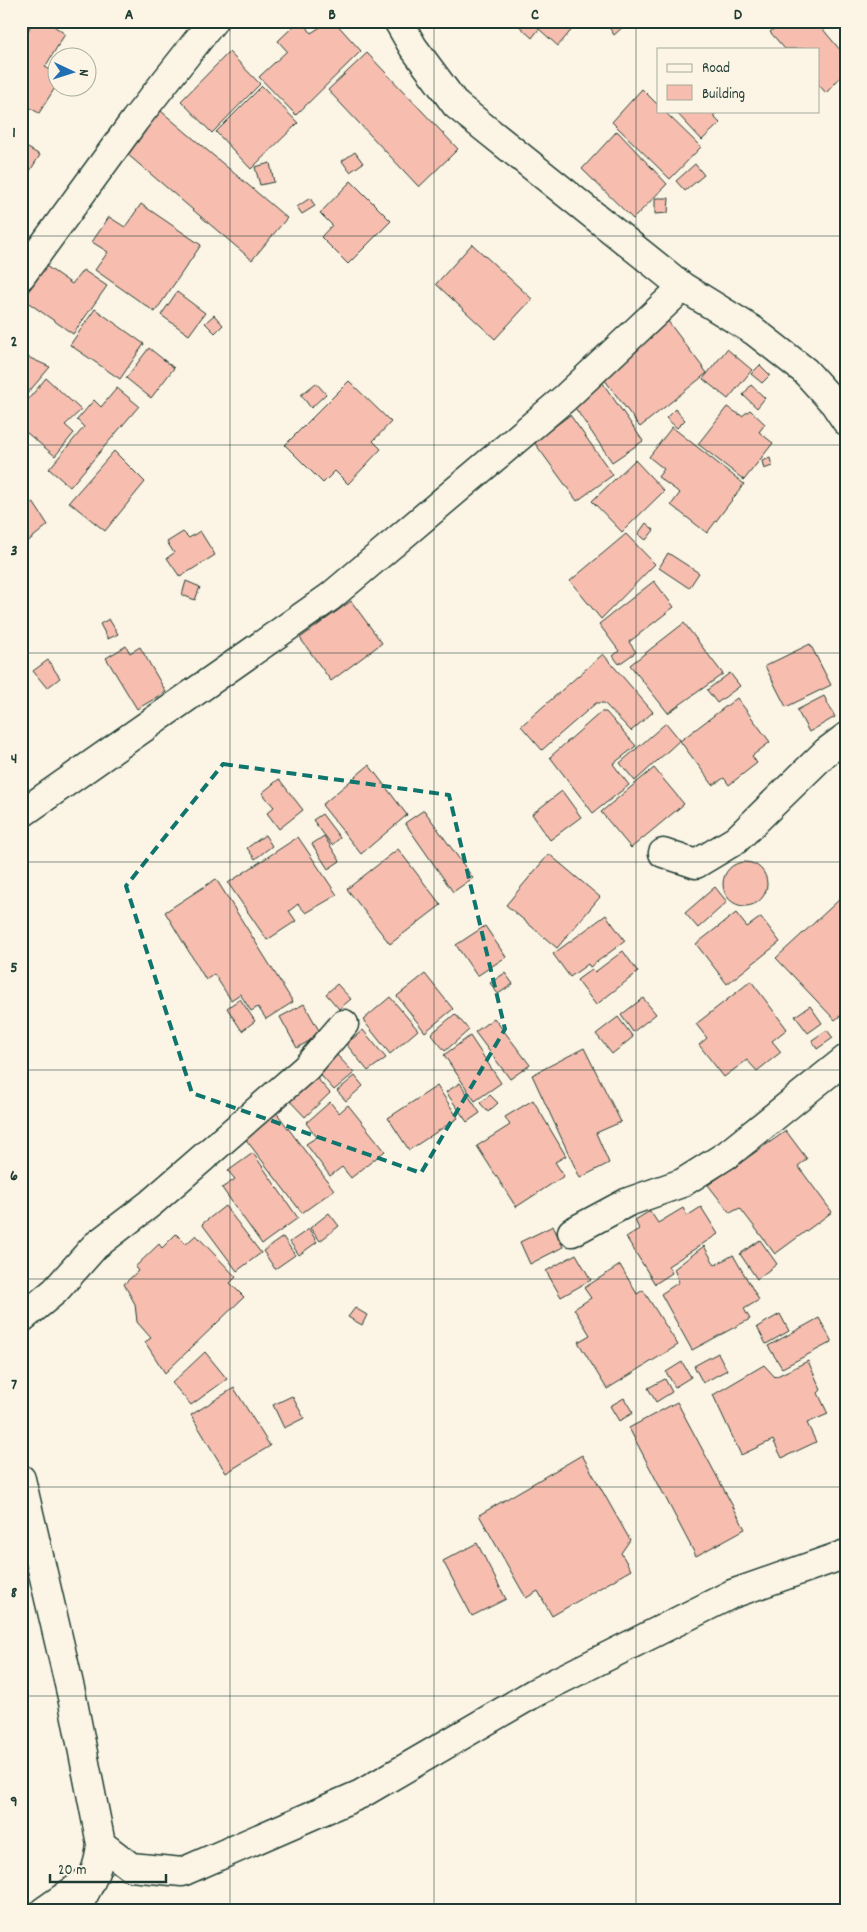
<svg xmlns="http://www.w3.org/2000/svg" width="867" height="1932" font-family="Dekko,sans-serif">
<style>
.building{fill:#f7beaf;stroke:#1f3d34}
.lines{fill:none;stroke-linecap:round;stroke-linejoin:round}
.minor-casing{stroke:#1f3d34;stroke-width:31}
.minor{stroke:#fcf5e5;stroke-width:28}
.marked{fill:none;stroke:#0f766e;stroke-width:4;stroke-dasharray:10 6;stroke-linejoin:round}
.grid{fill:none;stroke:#1f3d34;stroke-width:1;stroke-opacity:0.55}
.neatline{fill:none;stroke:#1f3d34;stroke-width:2}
.grid-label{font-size:16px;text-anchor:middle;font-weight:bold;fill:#1f3d34}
</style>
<rect width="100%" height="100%" fill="#fcf5e5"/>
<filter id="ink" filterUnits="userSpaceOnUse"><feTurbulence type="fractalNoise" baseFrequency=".02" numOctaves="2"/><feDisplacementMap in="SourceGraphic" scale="10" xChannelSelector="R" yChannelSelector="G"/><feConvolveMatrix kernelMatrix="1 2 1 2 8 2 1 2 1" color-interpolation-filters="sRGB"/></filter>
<g filter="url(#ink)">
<path class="building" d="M33,21H47L65,34L45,67L58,74V83L39,113L21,103V31L27,33Z
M299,21H303L311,33L330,21H334L361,51L296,115L259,77L287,51L278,41Z
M514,21H579L558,46L539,29L532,38Z
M616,21H622L625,25L614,35L609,27Z
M783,21H816L846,57V71L826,93L818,84V49H785L770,32Z
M229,52L260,84L212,133L181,101Z
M367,53L458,149L419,187L328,90Z
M262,86L298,123L251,169L216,132Z
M642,89L658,105V111H664L701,147L670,179L612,122Z
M155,106L287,218L252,260L120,148Z
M675,111H718L713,116L720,123L702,140Z
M617,131L667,184L633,219L582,169Z
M21,144L40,155L21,185Z
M355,152L363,163L350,172L342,161Z
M270,163L274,182L260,185L255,167Z
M695,164L704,175L685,191L676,181Z
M351,181L391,221L348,264L321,237L332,225L320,213Z
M310,198L315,206L302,214L297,207Z
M655,198H669L668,213L655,214Z
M141,204L201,245L155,312L95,270L108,252L92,242L109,217L125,227Z
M472,244L532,299L495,339L436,284Z
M46,266L72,284L83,270L107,286L73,334L23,299Z
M177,292L205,313L189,335L161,315Z
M95,309L144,344L120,379L70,345Z
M214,315L223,325L215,333L205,323Z
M667,320L707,373L640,427L601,375Z
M149,348L174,368L151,398L126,378Z
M727,349L752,370L728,399L703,379Z
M21,354L50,367L21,401Z
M760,365L770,375L762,383L751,374Z
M46,378L81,410L65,425L74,433L55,456L21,428V408Z
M349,381L391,422L373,441L381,449L348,484L335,471L323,483L285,445Z
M602,382L643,441L612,462L571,402Z
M316,383L326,394L311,408L301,395Z
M751,385L765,398L757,408L743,395Z
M117,388L139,406L70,487L49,469L84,427L77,420L94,400L101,407Z
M727,407L742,416L750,410L765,424L759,432L773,443L744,480L698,444Z
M675,409L685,420L677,428L666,418Z
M570,415L613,475L577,501L534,442Z
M672,427L744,484L707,533L671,505L680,493L658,477L664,469L649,457Z
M114,451L145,482L105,531L69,502Z
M770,458L772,466L764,469L762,461Z
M635,460L664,491L622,532L592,501Z
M33,502L48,525L21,547V510Z
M646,523L654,530L646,540L638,534Z
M200,531L215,555L180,577L167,558L174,553L167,542L183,532L189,538Z
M626,534L655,564L601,619L570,581Z
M668,553L699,573L689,588L659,568Z
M186,581L200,587L195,600L182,595Z
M654,581L674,607L629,642L636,652L619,664L613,656L619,651L599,624Z
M351,601L382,643L331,681L300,638Z
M109,619L118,634L108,639L100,624Z
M684,623L723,674L668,713L630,665Z
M810,644L831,685L786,707L765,666Z
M126,646L130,653L140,647L166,692L137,709L106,658Z
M603,654L653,712L631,731L604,703H596L542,750L521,726Z
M48,660L60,678L47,688L33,671Z
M730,673L740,686L717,703L707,690Z
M824,696L835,717L809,732L797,710Z
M737,698L770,742L752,756L757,763L729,785L724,778L713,785L680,741Z
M601,712H606L636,746L613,764L629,785L593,813L550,757Z
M666,723L680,740L635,781L620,763Z
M369,765L407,815L361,854L322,805Z
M654,768L684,804L631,848L601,812Z
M279,779L303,810L279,829L267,813L274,807L262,793Z
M562,791L581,817L550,840L532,814Z
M424,810L473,878L453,892L405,823Z
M322,814L340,838L332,845L313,820Z
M265,835L272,846L255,859L247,848Z
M324,836L340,861L328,869L312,844Z
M298,837L337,895L306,913L298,904L289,911L296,921L267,940L228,883Z
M398,849L441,905L390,944L347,889Z
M549,854L600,897L557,948L506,905Z
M723 884a22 22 0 1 1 44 0a22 22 0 1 1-44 0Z
M216,879L293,1002L266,1019L258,1007L251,1011L240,994L231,1000L214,974L206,980L165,912Z
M715,887L727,902L698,928L685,913Z
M840,899L846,907V1011L835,1020L776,958Z
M736,913L747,927L761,917L780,942L727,984L696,944Z
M606,915L625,941L590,967L588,964L570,977L553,954Z
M485,926L506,957L477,976L456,945Z
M623,951L638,972L596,1005L577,980L592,969L595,972Z
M505,973L513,984L498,994L490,983Z
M425,974L453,1009L425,1032L397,996Z
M751,981L787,1029L772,1041L781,1052L757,1071L747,1060L724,1077L699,1045L707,1038L696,1024Z
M337,984L351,999L339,1009L326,994Z
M390,997L418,1030L390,1054L363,1020Z
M643,998L656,1014L633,1032L621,1015Z
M240,999L255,1021L242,1031L227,1008Z
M304,1004L321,1034L297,1048L280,1017Z
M810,1006L822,1023L808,1033L795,1016Z
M455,1014L469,1030L445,1051L431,1034Z
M618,1017L633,1037L612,1054L596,1034Z
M494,1018L530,1065L510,1079L475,1032Z
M363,1030L386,1058L368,1071L346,1044Z
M827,1030L833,1038L817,1049L812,1040Z
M470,1036L501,1083L475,1101L444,1055Z
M584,1048L621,1122L596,1133L609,1163L580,1178L532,1075Z
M335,1053L354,1073L334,1090L316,1070Z
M314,1075L330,1093L305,1117L288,1099Z
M355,1076L363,1086L346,1101L337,1091Z
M460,1083L480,1113L467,1122L446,1092Z
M437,1086L458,1118L409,1150L388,1118Z
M490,1095L498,1103L488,1112L480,1103Z
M533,1100L566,1156L555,1162L564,1176L516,1207L477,1146L510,1125L505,1117Z
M330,1102L339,1113L348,1105L385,1151L351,1178L342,1167L330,1176L306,1144L317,1137L306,1123Z
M276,1112L334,1190L302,1213L244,1137Z
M786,1131L807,1159L798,1166L832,1212L775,1254L740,1208L730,1213L708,1185Z
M253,1153L298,1218L262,1244L222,1188L235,1179L228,1171Z
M225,1206L261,1253L237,1271L202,1224Z
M701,1207L718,1234L668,1266L672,1273L655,1284L626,1237L639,1229L635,1220L650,1211L658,1223L683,1208L687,1216Z
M329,1213L339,1226L320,1241L310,1228Z
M553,1226L563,1247L530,1264L520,1242Z
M309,1229L317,1242L299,1255L290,1242Z
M176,1234L186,1244L196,1235L236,1277L230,1283L244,1297L165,1373L145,1342L151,1338L137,1322L135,1304L124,1284L138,1271L135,1267L159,1244L162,1248Z
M283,1237L295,1255L275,1269L263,1251Z
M760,1240L777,1264L757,1279L740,1254Z
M704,1246L715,1265L733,1255L759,1300L744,1309L750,1319L692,1350L661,1294L679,1282L674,1269Z
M576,1254L591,1280L561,1297L546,1271Z
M620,1265L637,1294L643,1290L678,1345L607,1389L578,1342L590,1335L574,1309L591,1298L584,1288Z
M355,1308L367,1315L362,1325L348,1317Z
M780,1314L789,1331L766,1344L757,1327Z
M819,1318L832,1342L782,1368L768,1346Z
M205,1352L227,1379L191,1405L172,1383Z
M718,1353L727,1370L703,1383L694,1366Z
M808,1361L821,1390L818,1393L828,1414L807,1423L816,1442L782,1458L773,1440L741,1455L713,1395L764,1365L775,1377Z
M682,1362L691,1377L675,1387L666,1372Z
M665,1379L672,1392L656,1402L648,1388Z
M234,1388L270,1446L226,1473L191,1415Z
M292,1396L304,1418L284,1428L273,1405Z
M624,1398L633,1413L619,1421L610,1406Z
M677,1402L745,1529L696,1556L629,1428Z
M582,1455L630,1540L621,1553L631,1570L552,1616L538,1591L526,1598L479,1515Z
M477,1543L506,1599L472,1616L443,1561Z"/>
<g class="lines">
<defs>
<path id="minor" d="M398,21L413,47L456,105L683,287L754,331L805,371L834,403L846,421
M21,276L135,120L213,21
M21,814L330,597L565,398L683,287
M663,853L696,864L736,840L826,752L846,737
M572,1232L628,1202L682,1183L728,1154L846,1059
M21,1319L55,1291L95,1246L151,1203L306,1068L344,1024
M21,1479L72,1697L101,1844C99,1871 88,1887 75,1911
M101,1844L131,1867L182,1872L361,1794L536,1692L732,1594L846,1554
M44,1911L90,1879"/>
</defs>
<use href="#minor" class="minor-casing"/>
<use href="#minor" class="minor"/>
</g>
</g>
<path class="marked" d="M223,764L449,795L505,1029L421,1173L192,1093L126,886Z"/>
<path class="grid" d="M230,21V1911M434,21V1911M636,21V1911M21,236H846M21,445H846M21,653H846M21,862H846M21,1070H846M21,1279H846M21,1487H846M21,1696H846"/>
<rect width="867" height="1932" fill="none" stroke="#fcf5e5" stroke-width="55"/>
<rect x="657" y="48" width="162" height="65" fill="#fcf5e5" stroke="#a4ab9e"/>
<rect x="667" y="64" width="25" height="8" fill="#fcf5e5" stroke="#a4ab9e"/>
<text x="702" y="72" font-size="15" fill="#1f3d34">Road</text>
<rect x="667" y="85" width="25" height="15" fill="#f7beaf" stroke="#a4ab9e"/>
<text x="702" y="98" font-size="15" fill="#1f3d34">Building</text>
<g transform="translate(72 72) rotate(94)"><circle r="24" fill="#fcf5e5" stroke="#a4ab9e"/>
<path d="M0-4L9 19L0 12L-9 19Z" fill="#1f6fb2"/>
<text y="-8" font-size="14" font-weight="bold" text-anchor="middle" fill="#1f3d34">N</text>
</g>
<path d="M50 1874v8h116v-8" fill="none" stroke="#1f3d34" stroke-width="2.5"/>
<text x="58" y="1874" font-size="15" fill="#1f3d34" stroke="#fcf5e5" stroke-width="4" paint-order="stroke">20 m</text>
<rect x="28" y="28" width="812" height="1876" class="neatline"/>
<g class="grid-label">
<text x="129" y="19">A</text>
<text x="332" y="19">B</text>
<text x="535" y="19">C</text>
<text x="738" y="19">D</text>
<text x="14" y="137">1</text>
<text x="14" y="346">2</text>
<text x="14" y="555">3</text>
<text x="14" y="763">4</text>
<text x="14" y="972">5</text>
<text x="14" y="1180">6</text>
<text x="14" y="1389">7</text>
<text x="14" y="1597">8</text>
<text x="14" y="1806">9</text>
</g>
</svg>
